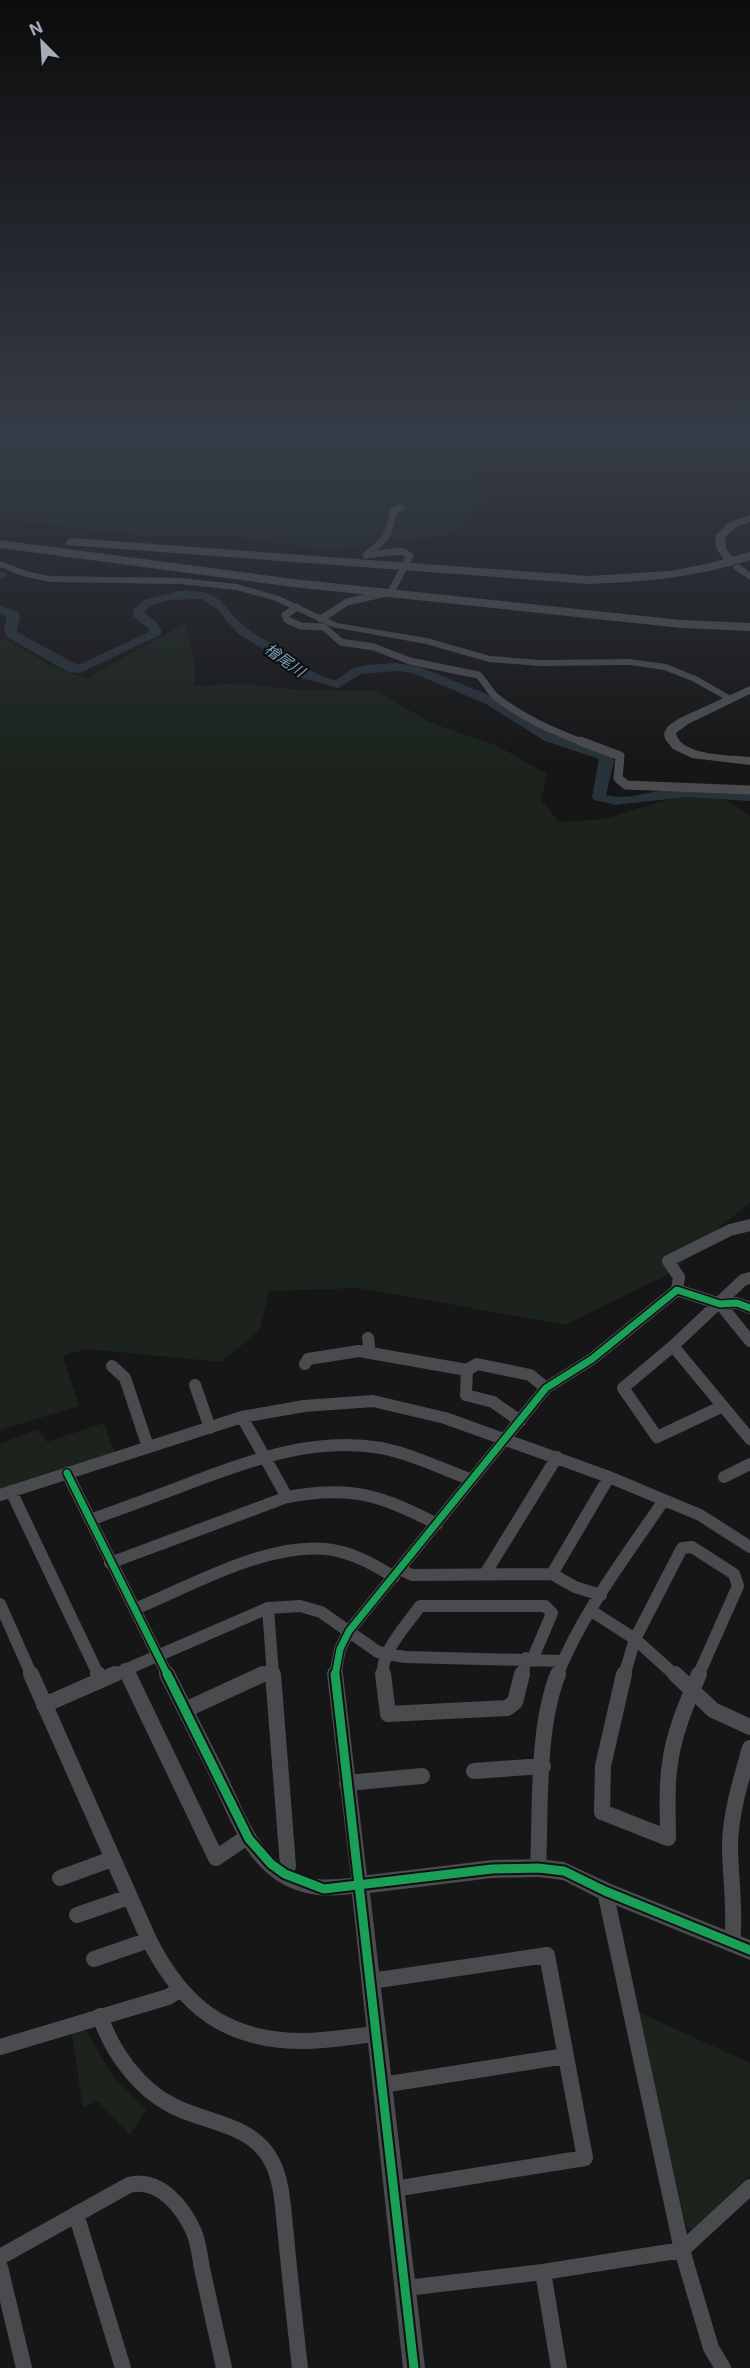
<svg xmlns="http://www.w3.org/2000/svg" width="750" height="2368" font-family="Inter,'Noto Sans JP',sans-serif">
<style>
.green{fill:#1b231c}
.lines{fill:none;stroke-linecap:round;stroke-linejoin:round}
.river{fill:#283239;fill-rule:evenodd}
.minor-far3{stroke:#494b4f;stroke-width:7}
.minor-far2{stroke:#494b4f;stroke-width:9}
.minor-far1{stroke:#494b4f;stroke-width:12}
.minor{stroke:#494b4f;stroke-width:16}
.tertiary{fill:#494b4f;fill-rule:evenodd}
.primary{fill:#4c4e50;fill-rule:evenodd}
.motorway{fill:#4c4e50;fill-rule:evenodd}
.cycleway-far1-casing{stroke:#101012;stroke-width:10}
.cycleway-casing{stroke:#101012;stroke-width:13}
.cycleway-far1{stroke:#1a9f57;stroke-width:7}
.cycleway{stroke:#1a9f57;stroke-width:9}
.labels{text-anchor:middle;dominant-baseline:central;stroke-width:4.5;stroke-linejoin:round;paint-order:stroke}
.far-water-label{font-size:15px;font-style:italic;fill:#799eb6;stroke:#101012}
</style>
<rect width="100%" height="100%" fill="#161616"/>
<path class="green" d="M0,433H542L471,474L487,503L450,536L398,540L329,551L236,537L141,536L0,519Z
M185,623C192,644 197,664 194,686L242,683L299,690L377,691L429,722L498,746L547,774L541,800L559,822L604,819L682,795L726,800L750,816V1203L723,1224L673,1272L565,1325L360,1288L269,1291L259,1331L221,1362L87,1349L67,1354L63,1358L79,1406L0,1430V640L4,639L56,668L87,678Z
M104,1423L115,1454L0,1490V1444L38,1429L47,1442Z
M638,2012L750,2063V2175L693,2230L686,2226Z
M85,2030L115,2079L146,2110L130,2135L98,2101L83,2108L72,2034Z"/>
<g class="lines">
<path class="river" d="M0,571L8,574L0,580Z
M179,591C224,588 219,606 248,629C257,637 270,641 280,648C301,662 309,675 336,680L353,668L369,665L396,663L420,667L496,698L555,735L610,753L614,761L606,795C627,801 650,791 671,789C697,787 724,789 750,793V801L686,797L615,805L594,800L592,797L599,759L545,741L486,704L413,673L396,671L361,674L338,688L302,678L273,654L238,634L217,609L201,599L169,600L153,605L144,612L158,624L162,632L160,635L80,673L68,672L7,637L4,630L7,617L0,614V606L18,612L20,615L17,632L78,665L147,633L149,631V629L133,616V610L144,600Z"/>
<path class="minor-far3" d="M297,607L285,615L287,620L301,626L324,627L341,642L374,647L410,661L478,675C485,681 489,691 496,697C524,719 551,730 584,743
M321,619L347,602L391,592L410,556L402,551L366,555C386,540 389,536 393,511L401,508"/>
<path class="minor-far2" d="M580,741L620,756L618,778L626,785L750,790"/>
<path class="minor-far1" d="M677,1290L679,1277L668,1261L730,1230L750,1225
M720,1304L750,1341
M368,1338L370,1353
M673,1346L750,1439
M305,1364L308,1359L359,1351L467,1370L477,1364L530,1375L546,1388
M112,1366L125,1378L148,1447
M467,1370L466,1395L493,1402L520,1421
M195,1385L210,1428
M723,1406L657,1437L623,1388L673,1346L743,1280L750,1278
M242,1417L287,1497
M67,1473L168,1676
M724,1477L750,1464
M11,1491L99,1676
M0,1495L242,1417L304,1406L373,1401L445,1418L609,1477L700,1515L750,1547
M90,1520C126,1507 162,1494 198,1480C257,1458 317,1437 381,1448C412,1454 442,1469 472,1480
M110,1563L287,1497C351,1485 380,1495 437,1524
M400,1569L412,1575L552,1574L575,1587L601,1595
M485,1574L557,1457
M552,1574L609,1477
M0,1604L32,1676
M268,1608L273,1676
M135,1609C191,1586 265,1543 326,1549C352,1552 373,1564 394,1577
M593,1612L635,1639L676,1676
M125,1669L128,1676
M111,1676L268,1608L300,1606L321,1612L378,1652L405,1657L563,1661
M259,1676L272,1670
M335,1676L340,1649L349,1631L546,1388L592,1359L677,1290L720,1304L737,1303L750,1308
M383,1676C380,1652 407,1625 420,1606H545L552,1613L533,1658
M522,1676L526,1658
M557,1676C581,1614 627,1555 664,1500
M624,1676L635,1639L682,1548L692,1547L734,1574L738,1586L698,1676"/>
<path class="minor" d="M31,1674L149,1940C183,2007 226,2041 304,2041C328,2041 353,2036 377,2034
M98,1674L101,1680
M128,1674L216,1858L247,1837
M167,1674C184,1707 200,1740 217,1773C235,1810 250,1858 288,1878C313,1891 334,1888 360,1885L335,1674
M273,1674L288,1866L285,1875
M383,1674L388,1714L507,1708L515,1702L522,1674
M624,1674L603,1766L602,1812L668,1838C668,1814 666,1787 670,1763C674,1732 687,1703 699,1674
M675,1674L713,1710L750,1727
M44,1705L115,1674
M185,1710L263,1674
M474,1771L543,1766
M347,1783L422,1776
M538,1868C541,1808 536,1730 558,1674
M60,1878L112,1859
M605,1891L682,2250L711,2348L723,2368
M77,1915L129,1897
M732,1943C736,1910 730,1878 730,1844C731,1811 741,1780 750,1748
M94,1959L149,1940
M371,1981L547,1955L585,2158L394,2189
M100,2016C112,2052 139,2089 173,2106C206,2123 252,2124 271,2160C283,2181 283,2212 286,2236C290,2280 295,2324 300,2368
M0,2047L168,1997L179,1990
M382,2085L566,2056
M76,2214L123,2368
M0,2257L129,2185C159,2177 183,2207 194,2232C199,2244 200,2260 203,2273C210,2305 217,2336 224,2368
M0,2267L24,2368
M543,2272L559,2368
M406,2288L543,2272L682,2250L750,2187"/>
<path class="tertiary" d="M0,561L29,572L49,576L180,578L237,584L279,596L337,623L427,638L490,656L541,660L630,659L666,664L698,677L736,699L728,701L692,681L664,670L630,665L541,666L489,662L426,644L332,627L273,600L236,590L180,584L49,582L23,576L0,567Z
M538,1859L564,1862L611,1884L750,1940V1960L598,1898L563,1880L538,1877L492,1878L370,1893L425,2368H403L351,1885L353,1878L360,1876L492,1860Z"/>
<path class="primary" d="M715,433H728L750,443V450Z
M750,515V522L736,527L725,537L726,548L734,559L733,561H725L716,548L715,536L728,523Z
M738,564L750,572V580L734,569L733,567Z
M750,686V694L688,724L676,733C680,756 731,755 750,757V765L692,758L673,749L665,739L664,733L668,726L680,718Z"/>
<path class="motorway" d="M71,538L589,576L670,571L710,563L750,552V560C697,577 644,582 589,584L67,545L65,542Z
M0,540L293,579L682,620L750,623V631L682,628L293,587L0,548Z"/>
<defs>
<path id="cycleway-far1" d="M67,1473L168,1676
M335,1676L340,1649L349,1631L546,1388L592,1359L677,1290L720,1304L737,1303L750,1308"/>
<path id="cycleway" d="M167,1674L249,1839L271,1864L285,1874L324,1889L492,1869L538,1868L564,1871L605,1891L750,1950
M335,1674L414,2368"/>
</defs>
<use href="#cycleway-far1" class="cycleway-far1-casing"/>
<use href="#cycleway" class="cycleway-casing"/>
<use href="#cycleway-far1" class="cycleway-far1"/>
<use href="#cycleway" class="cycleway"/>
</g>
<linearGradient id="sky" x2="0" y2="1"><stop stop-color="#0c0c0c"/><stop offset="0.57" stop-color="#363c47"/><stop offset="1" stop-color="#363c47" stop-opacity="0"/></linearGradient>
<rect width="750" height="765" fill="url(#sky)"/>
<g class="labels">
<g class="far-water-label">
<text transform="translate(285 660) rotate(36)">檜尾川</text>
</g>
</g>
<g transform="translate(42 42) rotate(336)" stroke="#101012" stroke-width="4.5" paint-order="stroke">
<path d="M0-4.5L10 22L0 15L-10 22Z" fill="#a5adb8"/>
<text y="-9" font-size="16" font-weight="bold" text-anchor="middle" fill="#a5adb8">N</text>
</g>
</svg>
